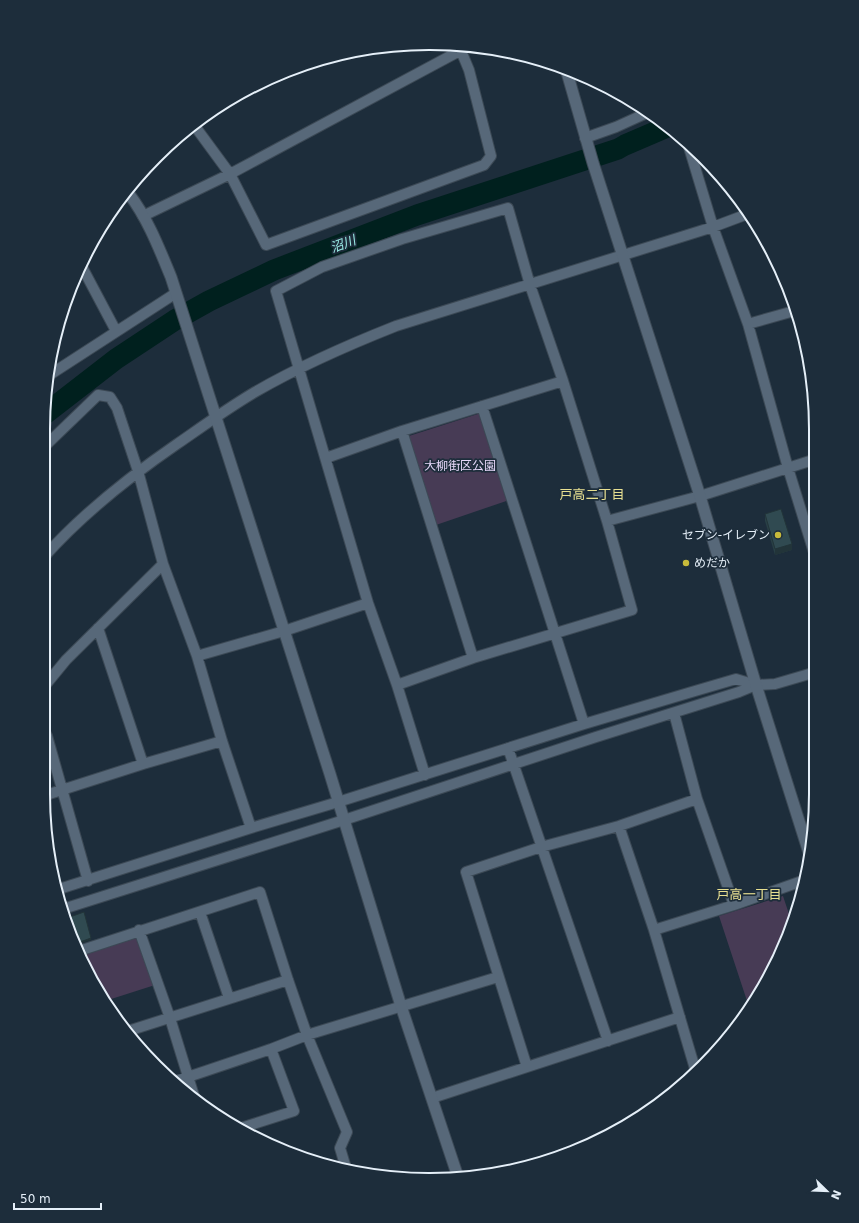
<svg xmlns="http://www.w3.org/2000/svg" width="859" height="1223" font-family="'DejaVu Sans','Noto Sans JP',sans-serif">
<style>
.green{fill:#473b55}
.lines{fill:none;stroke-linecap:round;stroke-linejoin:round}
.river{stroke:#00201e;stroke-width:21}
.minor-casing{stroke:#3c4955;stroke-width:12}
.tertiary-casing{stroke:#3c4955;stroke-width:13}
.minor{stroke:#576879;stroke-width:10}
.tertiary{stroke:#576879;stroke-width:11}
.wall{fill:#294046}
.shaded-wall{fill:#223439}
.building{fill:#304a51;stroke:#223439}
.poi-dot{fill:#c8bb3b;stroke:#1d2d3b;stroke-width:1.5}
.labels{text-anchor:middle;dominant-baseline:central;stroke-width:3.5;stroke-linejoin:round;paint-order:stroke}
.park-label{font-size:12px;fill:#e7d8fa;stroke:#1d2d3b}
.poi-label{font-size:12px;fill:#e5eff8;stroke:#1d2d3b;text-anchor:end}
.water-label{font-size:13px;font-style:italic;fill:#9df0ea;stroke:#1d2d3b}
.neighbourhood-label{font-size:13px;fill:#e8e091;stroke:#1d2d3b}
.rim{fill:none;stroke:#e5eff8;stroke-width:2}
</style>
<rect width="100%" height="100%" fill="#1d2d3b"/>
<path class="green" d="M484,412L512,499L436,525L409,436Z
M783,896L792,923L786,942L750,1010L719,916Z
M138,935L155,985L105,1001L82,951Z"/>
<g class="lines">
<path class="river" d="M45,414L116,359L175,320L209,301L274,270L417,215L618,149L625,145L667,127"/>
<defs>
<path id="minor" d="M194,125L230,174L266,245L484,165L491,156L469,70L459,46
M585,138L616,127L649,112
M688,144L713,227L748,324L788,468L816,559
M143,216L230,174L467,47
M81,265L116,331
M748,324L794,311
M48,374L49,375L51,374L176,293
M482,406L584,724
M402,431L473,658
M43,448L98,395L110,397L117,408L138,471L163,564L197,656L222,741L251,828
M326,458L402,431L563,381
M607,521L700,496L816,459
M43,558C82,514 129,477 177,444C203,426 228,408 255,392C300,366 348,345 396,326L713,227L745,215
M98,628L143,764
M197,656L284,631L368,603
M397,685L473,658L632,610L607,521L563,381L530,285L508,208L402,239L322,267L276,291L368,603L397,685L425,775
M43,688L66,660L163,564
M674,713L697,799L734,905
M43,729L47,736L88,881
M508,748L608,1041
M43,796L143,764L222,741
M619,826L654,930L696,1072
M56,890L251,828L338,802L584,724L695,691L736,679L756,685L775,684L816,672
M63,909L344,820L596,737L739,692L756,685
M200,912L229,998
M139,930L170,1018L194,1096
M654,930L734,905L805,880
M82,950L260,892L288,980L307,1035L347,1132L340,1148L346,1168
M128,1031L288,980
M527,1067L466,872L541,847L619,826L697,799
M173,1082L271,1049L307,1035L498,977
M432,1098L680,1017
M244,1127L294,1111L271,1049"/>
<path id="tertiary" d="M566,69L593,163L700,496L756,685L810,856
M129,194C148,219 159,248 171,277L330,774L401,1006L457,1174"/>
</defs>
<use href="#minor" class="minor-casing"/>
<use href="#tertiary" class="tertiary-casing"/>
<use href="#minor" class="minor"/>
<use href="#tertiary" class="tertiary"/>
</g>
<path class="wall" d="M765,514L792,550L775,555L765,521Z"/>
<path class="shaded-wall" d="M792,544V550L775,555V549Z
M91,938V940L79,944V943L80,942Z"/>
<path class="building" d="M781,509L792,544L775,549L765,514Z
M84,912L91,938L80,942L79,943L67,918Z"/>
<g class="poi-dot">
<circle cx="778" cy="535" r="4"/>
<circle cx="686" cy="563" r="4"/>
</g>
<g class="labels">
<g class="park-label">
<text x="460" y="466">大柳街区公園</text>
</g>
<g class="poi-label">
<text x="770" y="535">セブン-イレブン</text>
<text x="694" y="563" text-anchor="start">めだか</text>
</g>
<g class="water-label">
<text transform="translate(343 244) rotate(-21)">沼川</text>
</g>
<g class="neighbourhood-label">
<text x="592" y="494">戸高二丁目</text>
<text x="749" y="894">戸高一丁目</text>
</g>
</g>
<path d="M0 0H859V1223H0ZM429 50H430A379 379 0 0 1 809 429V794A379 379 0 0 1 430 1173H429A379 379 0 0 1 50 794V429A379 379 0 0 1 429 50Z" fill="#1d2d3b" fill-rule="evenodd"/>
<path class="rim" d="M429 50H430A379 379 0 0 1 809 429V794A379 379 0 0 1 430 1173H429A379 379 0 0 1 50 794V429A379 379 0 0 1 429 50Z"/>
<g transform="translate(827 1191) rotate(113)" stroke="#1d2d3b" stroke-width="3" paint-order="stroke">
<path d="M0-3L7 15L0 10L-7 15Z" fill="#e5eff8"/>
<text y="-6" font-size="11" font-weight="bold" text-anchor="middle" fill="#e5eff8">N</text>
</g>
<path d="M14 1203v6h87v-6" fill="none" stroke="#e5eff8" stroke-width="2"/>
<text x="20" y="1203" font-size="12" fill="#e5eff8" stroke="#1d2d3b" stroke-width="3" paint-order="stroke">50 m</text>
</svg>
